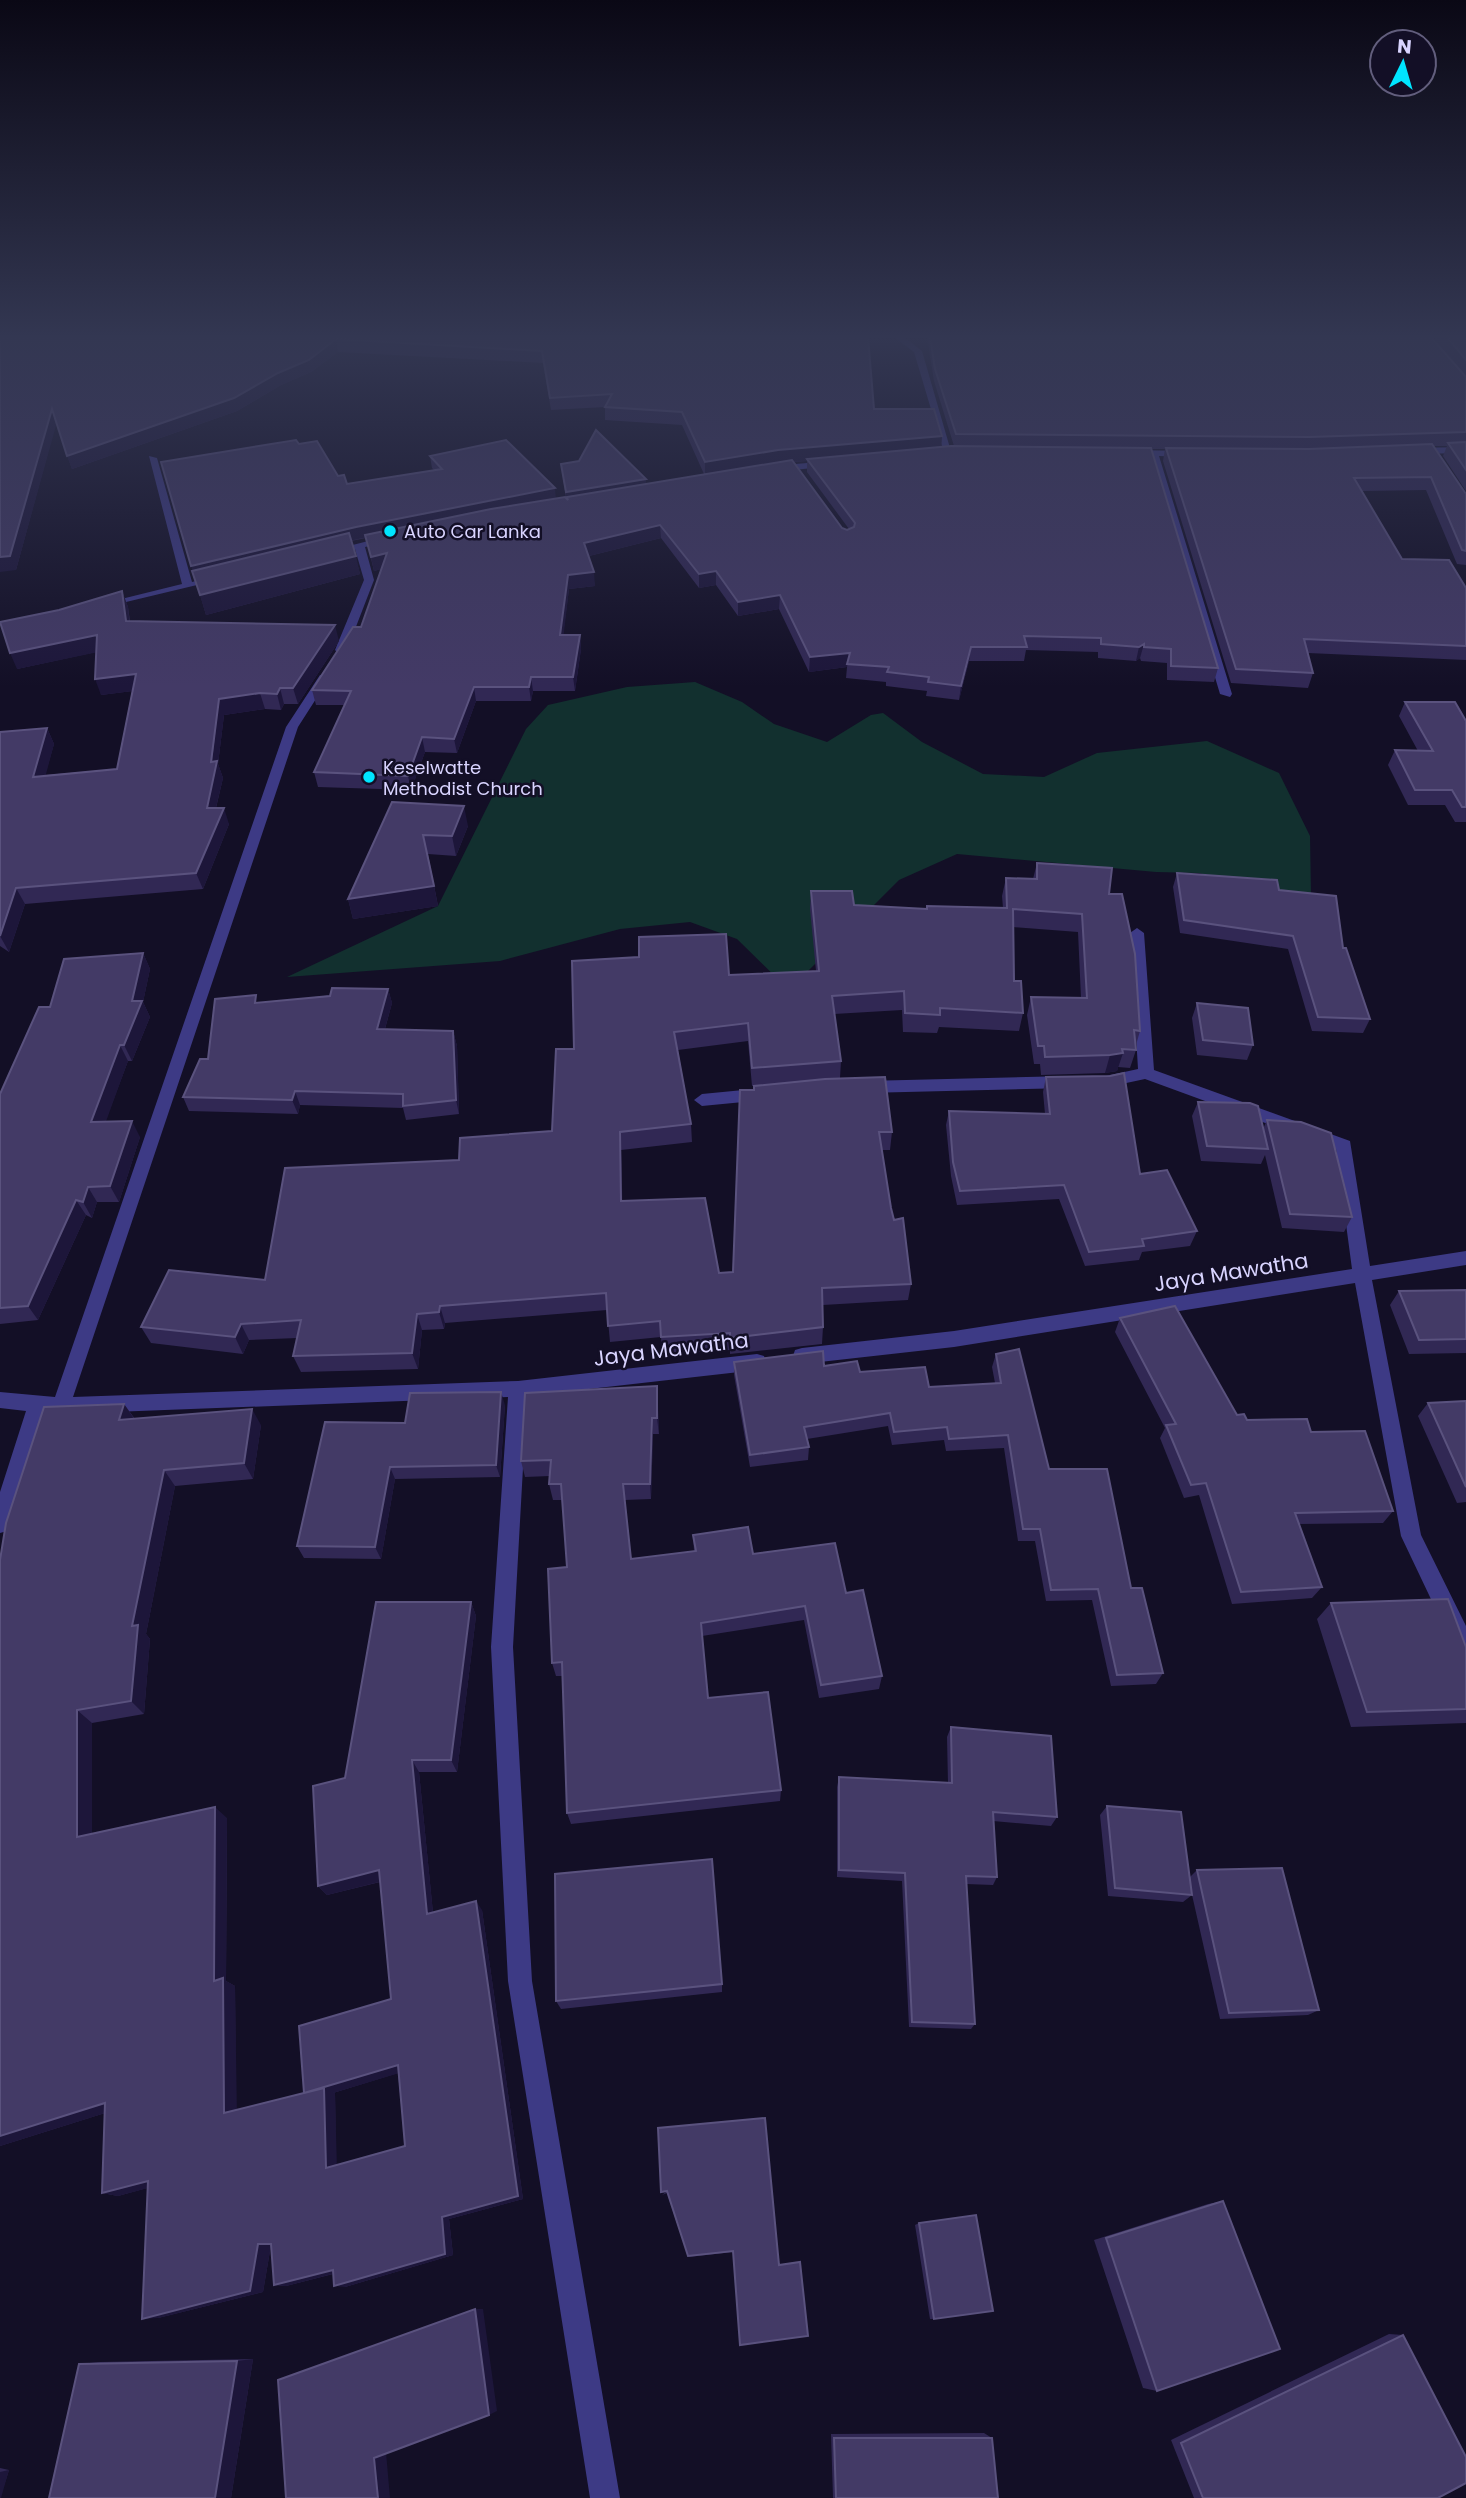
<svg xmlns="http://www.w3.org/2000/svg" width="1466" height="2498" font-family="Poppins,sans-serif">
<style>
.green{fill:#12302f}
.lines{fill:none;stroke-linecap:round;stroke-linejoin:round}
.minor{fill:#3d3a85;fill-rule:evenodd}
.wall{fill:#312854;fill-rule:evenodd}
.shaded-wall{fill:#1d163a}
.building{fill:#433a66;stroke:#5a527e;stroke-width:2;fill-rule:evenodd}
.poi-dot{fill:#00e5ff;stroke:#130f26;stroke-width:2.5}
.labels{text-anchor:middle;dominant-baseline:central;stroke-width:5;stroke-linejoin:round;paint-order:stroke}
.far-poi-label{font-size:18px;fill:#d9d4ff;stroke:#130f26;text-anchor:start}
.street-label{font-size:21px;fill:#d9d4ff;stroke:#130f26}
</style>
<rect width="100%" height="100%" fill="#130f26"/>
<path class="green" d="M695,682L742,702L774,724L827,742L871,715L883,713L922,742L983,774L1044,777L1097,753L1207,741L1279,773L1310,836L1311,896L1271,893L1199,873L1156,872L957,854L899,880L789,990L737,939L690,922L620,929L500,961L287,977L438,906L526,729L548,705L627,687Z"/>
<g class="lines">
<path class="minor" d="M894,337H904L922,351L952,455L944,453L914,352Z
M1466,447V453L1413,454L1408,451L1413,448Z
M1130,450L1186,451L1191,454L1186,457L1159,456L1232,694L1230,697L1220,694L1149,456L1127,455L1125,453Z
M149,456L157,458L192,582L217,576L222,579L101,608V604L182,584Z
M829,461L832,462V466L774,472L769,469L774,466Z
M388,536L392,537V541L365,547L374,580L347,650L337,652L335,650L364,580L355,549L330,555L325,552Z
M320,675L330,677L298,727L73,1397L518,1381L757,1354L764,1356L766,1362L764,1368L757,1370L527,1396L513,1647L532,1981L620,2498H590L508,1981L491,1647L508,1397L61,1414L44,1413L10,1524L7,1531L0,1533V1492L26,1411L0,1408V1392L55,1397L286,727Z
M1137,928L1144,933L1154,1070L1350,1141L1370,1266L1466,1251V1265L1372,1280L1421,1535L1466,1626V1659L1458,1656L1401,1536L1355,1283L954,1347L802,1364L795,1362L793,1356L795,1350L802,1348L954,1331L1352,1269L1336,1149L1145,1079L1103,1088L1097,1086L1095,1082L1097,1078L1138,1069L1130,933Z
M1068,1076L1076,1082L1068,1088L865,1093L857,1087L865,1081Z
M764,1088L772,1094L764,1100L702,1106L694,1100L702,1094Z"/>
</g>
<path class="wall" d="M0,337H886L869,341L874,409L942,436L941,447L954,446L934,381L927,337H1431L1453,361L1433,337H1466V491L1443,456L1447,446H1434L1466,494V565L1457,564L1426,490L1362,491L1402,559L1466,588V660L1308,653L1313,673L1308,688L1231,683L1163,461L1165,449H1151L1218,668L1214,682L1167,680V663L1141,661L1140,658L1136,661L1098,658V652L1026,650L1024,661H969L959,700L926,696L927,691L886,686V682L846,678L847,667L809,672L779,609L738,616L716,585L699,588L661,538L589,556L595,586L569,589L563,635H580L581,649L575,691H533L531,701H476L457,753L425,752L411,790L318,787L314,772L344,705H316L312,690L361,627L381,569L374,571L366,538L351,541L360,574L206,615L161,462L299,444L347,484L434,470L432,468L430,456L556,498H566L562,471L646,484L704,474L682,425L605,420V407L551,410L543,363L338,352L311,372L281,385L237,411L72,469L56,423L16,570ZM807,461V472L849,529L847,530L842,528L794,462Z
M122,591L128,607L130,621L339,641L298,704H284L281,710L265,709L224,715L218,764L223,778L216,808L229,824L203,889L25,904L9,952L0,946V732L47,728L54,744L45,775L117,769L132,691L101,695L96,652L17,669L59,610Z
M1405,702L1466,721V822H1455L1445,805H1408L1388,765L1395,750L1418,751L1399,716Z
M392,802L468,826L456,856L428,854L438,906L353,919L348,899Z
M1037,863L1109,894L1140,1031L1136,1045V1050L1130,1068L1118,1067L1117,1071L1105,1073L1041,1075L1040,1064H1034L1027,1015L1031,997L1081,998L1078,932L1013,927L1014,981L1023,1013L1019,1031L939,1027L937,1033L903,1032L902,1010L834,1014L841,1061L840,1078L892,1132L890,1150H882L891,1208L911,1284L908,1300L823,1305V1327L822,1344L730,1354V1350L662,1354L661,1337L610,1342L607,1310L445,1323L444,1329L422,1330L418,1369L301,1372L293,1356L297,1338L249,1340L243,1354L151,1343L141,1327L265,1280L459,1160L552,1131L574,1049L729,975L816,971L810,909L811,891L854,905L927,909L1003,908L1002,896L1006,878L1033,879ZM748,1041L752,1086H754V1090L733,1272L719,1273L622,1201L621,1150L692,1142L691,1124L678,1050Z
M1177,873L1279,890L1370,1019L1363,1033L1312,1031L1288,949L1180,933L1173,887Z
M143,953L150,969L143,1002L150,1017L132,1061H128L105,1122L140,1137L119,1202H97L92,1218L86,1215L38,1320L0,1324V1094L50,1007Z
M388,989L392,1003L385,1029L453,1031L457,1046L459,1114L406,1120L403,1108L300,1105L298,1114L189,1111L183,1097L208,1059L259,1003Z
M1197,1003L1253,1045L1247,1060L1197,1055L1192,1018Z
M1046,1077L1197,1231L1190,1246L1142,1252L1139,1260L1085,1266L1059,1199L957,1205L951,1176L946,1125L949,1111L1045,1114L1043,1092Z
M1198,1102L1263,1129L1267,1120L1352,1217L1344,1232L1282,1228L1265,1155L1261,1164L1201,1161L1192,1116Z
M1466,1290V1353L1409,1354L1390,1305L1399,1291Z
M1120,1318L1237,1415L1247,1420L1311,1432L1393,1511L1383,1523L1299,1524L1322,1587L1312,1598L1232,1604L1199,1495L1184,1498L1160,1438L1165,1428L1115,1332Z
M996,1354L1049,1469L1131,1588L1163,1673L1156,1684L1111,1686L1092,1600L1046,1601L1035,1541H1018L1004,1448L946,1451L944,1440L892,1445L888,1426L807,1439L809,1447L808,1460L750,1467L734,1375V1362L824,1366L860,1372L929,1387L995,1383L992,1367Z
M657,1386L659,1434H653L651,1499L625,1500L631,1559L694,1551L693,1535L753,1554L846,1593L882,1676L879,1689L819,1698L804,1620L702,1636L708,1698L781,1790L780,1801L571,1824L567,1813L563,1676H556L552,1663L567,1567L562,1500H553L549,1484L550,1476L525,1477L521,1461Z
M1466,1401V1502L1457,1503L1418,1416L1428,1403Z
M124,1404L135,1419L261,1425L253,1479L175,1486L146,1634L150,1639L144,1714L92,1723V1834L227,1818L226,1981L235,1986L236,2110L304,2093L391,1999L380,1882L327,1895L318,1886L345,1778L471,1602L476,1616L457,1772H419L433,1913L482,1910L523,2199L449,2219L453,2255L345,2287L333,2274L286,2286L274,2285L271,2245L263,2292L158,2318L147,2188L118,2196L102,2193L105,2113L0,2146V1560ZM398,2073L405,2146L336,2165L335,2093H333Z
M505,1405L500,1477L395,1479L381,1559L304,1558L297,1546L405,1423Z
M1331,1603L1466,1647V1723L1351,1727L1317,1619Z
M951,1727L1057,1817L1051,1826L993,1821L997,1877L993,1885L966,1884L975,2024L971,2029L909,2027L902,1881L837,1877V1787L839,1777L948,1783L947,1737Z
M1107,1806L1189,1878L1197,1870L1319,2010L1308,2015L1220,2019L1190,1886L1192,1895L1183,1902L1108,1896L1100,1815Z
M722,1984V1992L561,2009L556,2001Z
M765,2118L779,2265L808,2336L733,2252L689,2257L688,2256L667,2193L662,2195Z
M1223,2201L1157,2391L1143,2388L1094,2240L1208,2204Z
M919,2223L934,2319H930L915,2225Z
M1389,2334L1403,2335L1438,2498H1194L1171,2440Z
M253,2359L231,2498H49L79,2364L100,2362Z
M984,2433L992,2438L998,2498H833L831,2434Z
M0,2468L9,2470L0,2498Z"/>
<path class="shaded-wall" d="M867,337H886L867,341Z
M336,339L338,352L311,372L281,385L237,411L72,469L67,456Z
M52,409L57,422L16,570L0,572V557Z
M942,436L941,449L807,459V461L778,463L705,476V462L778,450Z
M646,479V485L566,499V492Z
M555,488L556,501L358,539L195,579L191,566L356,527Z
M660,525L661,538L585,557L584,543Z
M387,553L390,567L374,571L371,557Z
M356,556L360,574L206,615L200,595Z
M716,571V585L699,588V574Z
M594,572L595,586L569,589L562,649L560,635L568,575Z
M122,591L128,607L131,637L126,621Z
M780,595L779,609L738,616V602Z
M335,625L339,641L298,704L293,688Z
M97,635L103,651L17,669L10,653Z
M580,635L581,649L575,691L573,677Z
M1144,644L1140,658L1136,661L1139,647Z
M971,647L969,661L959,700L961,686Z
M850,653L847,667L809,672L810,657Z
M136,674L141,690L101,695L95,679Z
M531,677L533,691L531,701L529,687Z
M474,687L476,701L457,753L454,739Z
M280,688L284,704L281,710L277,694Z
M260,693L265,709L224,715L218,764L223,778L212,824L207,808L219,699Z
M47,728L54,744L41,793L33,777Z
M422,737L425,752L411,790L408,776Z
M464,806L468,826L456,856L452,836Z
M224,808L229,824L203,889L196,873Z
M434,886L438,906L353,919L348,899Z
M16,888L25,904L9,952L0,936Z
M143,953L150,969L143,1002L150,1017L132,1061L124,1045L132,1001Z
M388,989L392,1003L381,1043L377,1029Z
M453,1031L457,1046L459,1114L456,1100Z
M120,1045L128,1061L100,1138L91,1122Z
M1123,1053L1117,1071L1105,1073L1110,1055Z
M295,1091L300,1105L298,1114L292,1100Z
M132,1121L140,1137L119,1202L110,1186Z
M620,1132L621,1150L623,1219L621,1201Z
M88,1187L97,1202L92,1218L83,1202Z
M76,1200L86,1215L38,1320L28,1306Z
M440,1306L445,1323L444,1329L439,1312Z
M417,1314L422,1330L418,1369L412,1353Z
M241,1324L249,1340L243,1354L235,1337Z
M657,1386L658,1403L659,1434L657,1418Z
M501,1392L505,1405L500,1477L496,1465Z
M124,1404L135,1420H119Z
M252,1409L261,1425L253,1479L244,1463Z
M652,1418L653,1434L651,1499L650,1484Z
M390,1467L395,1479L381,1559L375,1547Z
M164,1470L175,1486L146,1634L150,1639L144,1714L131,1701L132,1626Z
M471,1602L476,1616L457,1772L451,1760Z
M77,1710L92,1723V1848L77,1837Z
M412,1760L419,1772L434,1923L427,1914Z
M215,1807L227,1818L226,1981L235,1986L237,2118L224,2113L214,1981Z
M379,1870L387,1880L327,1895L318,1886Z
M476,1901L482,1910L523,2199L449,2219L453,2255L345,2287L334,2286L442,2217Z
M398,2065L406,2071L333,2093H335L337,2171L326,2168L304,2093Z
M105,2103L121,2108L0,2146V2136Z
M148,2181L163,2184L118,2196L102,2193Z
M258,2244L271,2245L263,2292L158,2318L142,2319Z
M333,2270L344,2271L286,2286L274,2285Z
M475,2309H483L497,2411L489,2415Z
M253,2359L231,2498H215L237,2361Z
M386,2452L390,2498H378L374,2458Z
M9,2470L1,2498H0V2472Z"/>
<path class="building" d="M0,337H868L874,409H934L942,436L778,450L705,462L682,412L605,407L612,394L550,398L542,351L336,339L309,360L278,373L234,398L67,456L52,409L10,556L0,557Z
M930,337H1431L1466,377V432L1309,437L956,434L935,369Z
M1447,337H1466V360Z
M596,430L646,479L566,492L561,464L579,461Z
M296,440L299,444L317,441L338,476L344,475L347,484L442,469L430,456L506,440L555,488L356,527L191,566L161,462Z
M1466,442V470L1448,443Z
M1432,444L1466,494V551L1462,550L1431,477L1354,478L1402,559L1449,560L1466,588V646L1304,639L1313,673L1236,669L1166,448L1309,449Z
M951,446L1151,448L1218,668L1171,666V649L1144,647V644L1139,647L1101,644V638L1024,636L1027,647H971L961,686L928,682L929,677L887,672L889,667L847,664L850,653L810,657L780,595L738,602L716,571L699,574L660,525L584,543L594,572L568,575L560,635H580L573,677H531L529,687H474L454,739L422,737L408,776L314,772L351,691L312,690L353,627H361L387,553L371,557L365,535L491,509L565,497L568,500L567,497L792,460L842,528L847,530L854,527L855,523L807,459Z
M349,533L356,556L200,595L192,571Z
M122,591L126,621L335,625L293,688H280L277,694L260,693L219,699L211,762L217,761L207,808H224L196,873L16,888L0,936V732L47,728L33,777L117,769L136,674L95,679L97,635L10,653L0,622L59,610Z
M1405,702H1455L1466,721V807H1462L1452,790H1415L1395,750L1433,751Z
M392,802L464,806L452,836L423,835L434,886L348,899Z
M1037,863L1112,868L1109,894H1122L1135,954L1140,1031L1134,1030L1136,1050L1122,1049L1123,1053L1110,1055L1045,1057L1044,1046H1038L1031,997L1087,998L1082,914L1013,909L1014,981H1021L1023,1013L940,1008V1015L905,1013L904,991L832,996L841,1061L752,1068L748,1023L674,1032L691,1124L620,1132L621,1201L705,1198L719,1273L733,1272L740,1090H754V1086L825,1079L885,1077L892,1132H879L891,1208L894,1220L903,1218L911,1284L822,1288L823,1327L730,1338V1333L661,1337L660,1321L608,1326L606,1293L440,1306L439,1312L417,1314L412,1353L293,1356L301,1320L241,1324L235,1337L141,1327L169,1270L265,1280L285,1168L459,1160L460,1138L552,1131L556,1049H574L572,961L639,957V937L726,934L729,975L819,971L811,891H852L854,905L927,909V906L1007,908L1006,878L1037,879Z
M1177,873L1277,880L1279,890L1336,896L1343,948H1346L1370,1019L1318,1017L1293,936L1184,920Z
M143,953L132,1001H142L124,1045H120L91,1122L132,1121L110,1186L88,1187L83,1202L76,1200L28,1306L0,1308V1094L39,1007H50L64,959Z
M332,988L388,989L377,1029L453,1031L456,1100L403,1106V1094L295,1091L292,1100L183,1097L200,1059H208L215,999L256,995L255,1003L330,996Z
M1197,1003L1248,1008L1253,1045L1203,1040Z
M1124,1073L1140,1174L1167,1170L1197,1231L1142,1239L1144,1246L1089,1252L1064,1185L960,1191L953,1162L949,1111L1050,1114L1046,1077L1110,1076Z
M1198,1102L1250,1103L1258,1106L1268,1149L1207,1146Z
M1267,1120L1301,1122L1331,1133L1352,1217L1290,1214Z
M1466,1290V1339L1419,1340L1399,1291Z
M1175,1306L1237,1415L1244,1414L1247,1420L1307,1419L1311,1432L1365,1431L1393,1511L1295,1513L1322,1587L1241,1592L1206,1483L1191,1485L1166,1425L1176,1424L1120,1318Z
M1019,1349L1049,1469H1107L1131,1588H1142L1163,1673L1117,1675L1098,1589L1051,1590L1040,1529H1023L1008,1435L949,1439L947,1427L894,1432L890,1413L804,1427L809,1447L750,1455L734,1362L823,1351L824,1366L857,1361L860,1372L925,1367L929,1387L1001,1383L996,1354Z
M657,1386V1418H652L650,1484H623L631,1559L696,1551L693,1535L748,1527L753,1554L835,1543L846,1593L863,1590L882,1676L821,1685L805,1606L701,1623L708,1698L768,1692L781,1790L567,1813L562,1662L552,1663L548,1569L567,1567L561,1484H549L551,1460L521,1461L525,1393Z
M501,1392L496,1465L390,1467L375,1547L297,1546L325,1422L405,1423L410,1393Z
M1466,1401V1487L1428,1403Z
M124,1404L119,1420L252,1409L244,1463L164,1470L132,1626L138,1625L131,1701L77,1710V1837L215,1807L214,1981L223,1978L224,2113L304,2093L299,2026L391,1999L379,1870L318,1886L313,1786L345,1778L376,1602H471L451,1760H412L427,1914L476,1901L518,2196L442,2217L445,2254L334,2286L333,2270L274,2285L271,2244H258L250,2291L142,2319L148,2181L102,2193L105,2103L0,2136V1560L6,1523L44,1407ZM398,2065L405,2146L326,2168L324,2088L304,2093Z
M1448,1599L1466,1647V1709L1367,1712L1331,1603Z
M951,1727L1051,1736L1057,1817L993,1812L997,1877L966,1876L975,2024L912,2022L905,1873L839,1870V1777L952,1783Z
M1107,1806L1181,1812L1192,1895L1115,1888Z
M712,1859L722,1984L556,2001L555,1874Z
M1282,1868L1319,2010L1229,2013L1197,1870Z
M765,2118L779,2265L800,2262L808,2336L740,2345L733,2251L688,2256L667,2191L661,2192L658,2128Z
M1223,2201L1280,2349L1157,2391L1106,2238Z
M976,2215L993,2311L934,2319L919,2223Z
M475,2309L489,2415L374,2458L378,2498H286L278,2380Z
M1403,2335L1466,2457V2483L1438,2498H1203L1181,2443Z
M237,2361L215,2498H49L79,2364Z
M834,2438H992L998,2498H836Z"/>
<linearGradient id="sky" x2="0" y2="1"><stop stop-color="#0a0815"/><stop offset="0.49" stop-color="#333752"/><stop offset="1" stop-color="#333752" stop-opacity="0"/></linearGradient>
<rect width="1466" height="687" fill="url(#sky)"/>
<g class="poi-dot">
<circle cx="390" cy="531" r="7"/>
<circle cx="369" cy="777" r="7"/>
</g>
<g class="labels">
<g class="far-poi-label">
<text x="404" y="531">Auto Car Lanka</text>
<text x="383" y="767">Keselwatte<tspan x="383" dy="21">Methodist Church</tspan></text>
</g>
<g class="street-label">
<text transform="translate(1231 1272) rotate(-9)">Jaya Mawatha</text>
<text transform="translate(671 1349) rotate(-7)">Jaya Mawatha</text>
</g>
</g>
<g transform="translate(1403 63) rotate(5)"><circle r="33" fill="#130f26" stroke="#625e7d" stroke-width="2"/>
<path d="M0-5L12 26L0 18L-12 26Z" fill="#00e5ff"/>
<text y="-10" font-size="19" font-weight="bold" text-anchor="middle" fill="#d9d4ff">N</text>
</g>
</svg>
